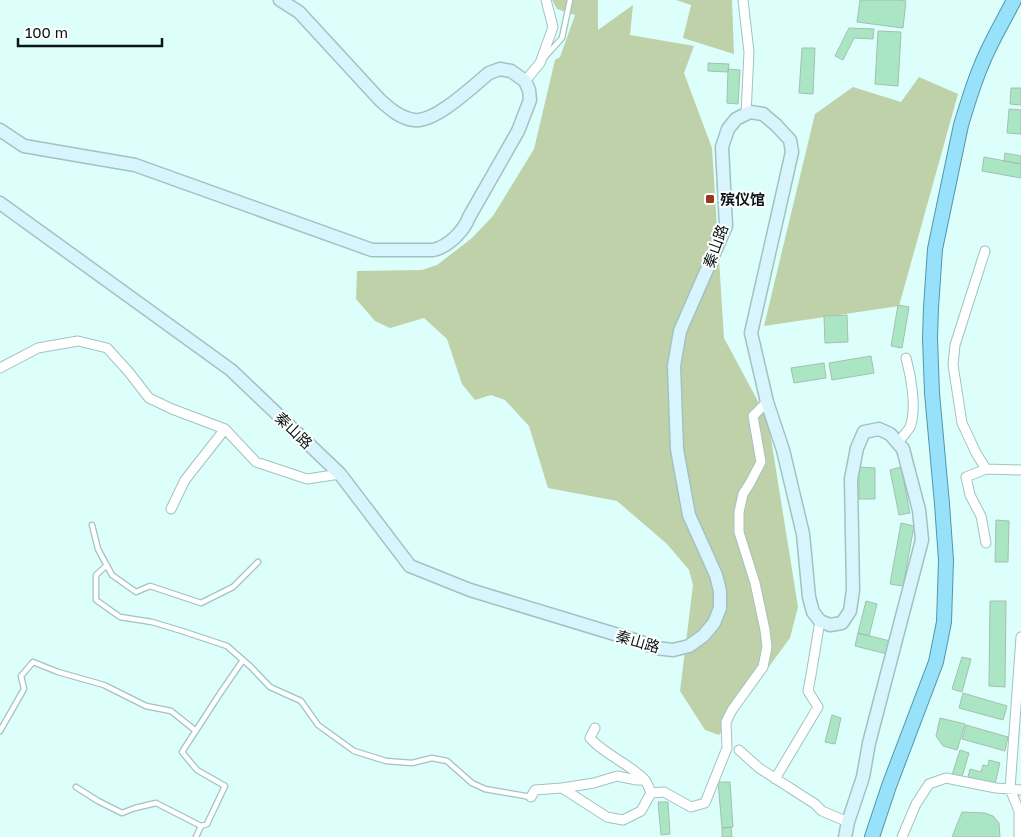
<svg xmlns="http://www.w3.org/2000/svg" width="1021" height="837" font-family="'Golos Text','Noto Sans SC',sans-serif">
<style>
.green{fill:#bed1a8}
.building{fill:#aae6c4;stroke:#a5bfaf}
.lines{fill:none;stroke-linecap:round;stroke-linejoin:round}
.service-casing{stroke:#a1c3c0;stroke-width:7}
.minor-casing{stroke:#a1c3c0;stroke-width:11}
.secondary-casing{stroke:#a1c3c0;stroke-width:15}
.trunk-casing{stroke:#5495a9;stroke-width:16}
.service{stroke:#fff;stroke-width:4.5}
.minor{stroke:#fff;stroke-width:9}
.secondary{stroke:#d8f4fd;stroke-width:12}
.trunk{stroke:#97e2fa;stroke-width:14}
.poi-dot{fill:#9d341e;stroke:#fff;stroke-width:2}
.labels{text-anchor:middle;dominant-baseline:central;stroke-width:4;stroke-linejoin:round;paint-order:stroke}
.poi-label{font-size:15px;font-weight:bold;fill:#091615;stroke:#fff;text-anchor:start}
.street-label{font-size:15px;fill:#091615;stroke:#fff}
</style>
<rect width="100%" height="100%" fill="#dcfffc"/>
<path class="green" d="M552,0H598V30L633,5L630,35L694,46L684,73L712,148L724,338L768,420L798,607L790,638L719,735L705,730L680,691L693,585L689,570L667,544L617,501L548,488L529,426L505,400L491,395L475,400L462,384L447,339L424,318L390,328L375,321L356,299L357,271L422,270L437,265L472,238L493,216L534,149L555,60L560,57L575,15L557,9Z
M676,0H732L734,54L683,38L691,5Z
M919,77L958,94L899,306L764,326L815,114L853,87L901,102Z"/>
<path class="building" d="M860,0H898L906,1L903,28L857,22Z
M849,28L874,29L873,39L854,38L843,60L835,56Z
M878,31L901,32L898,86L875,84Z
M802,48H815L813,94L799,93Z
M708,63L729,64L728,72L708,71Z
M728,69L740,70L738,104L727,103Z
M1011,88H1021V105L1010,104Z
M1009,109L1021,110V134L1007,133Z
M1005,153L1021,156V164L1004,161Z
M984,157L1021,164V178L982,171Z
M898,305L909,307L902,348L891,346Z
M847,315L848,342L825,343L824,316Z
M871,356L874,373L832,380L829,363Z
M824,363L826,378L794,383L791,368Z
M859,467L875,468V499H859Z
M901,467L910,513L899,515L890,470Z
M996,520L1009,521L1008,562H995Z
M901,523L914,526L903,586L890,584Z
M866,601L877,604L869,636L858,633Z
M990,601H1006L1005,687L989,686Z
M858,633L890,641L887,654L855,646Z
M962,657L971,659L962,692L952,689Z
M963,693L1007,706L1003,720L959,708Z
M832,715L841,718L835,744L825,742Z
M940,718L965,724L957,750L943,746L936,736Z
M966,725L1008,737L1005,751L962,739Z
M960,750L969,753L962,777L952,775Z
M989,760L1000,763L995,784L968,777L970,769L981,772L983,765L988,766Z
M718,782H730L733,827L722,828Z
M658,802H668L670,834L661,835Z
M962,812L985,813L993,816L999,823L1000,837H952Z
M731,827L732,837H722V828Z"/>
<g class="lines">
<defs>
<path id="service" d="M544,58L562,38L570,0
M92,525L98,549L112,575L136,592L150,586L201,603L233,587L258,562
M107,565L96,575V600L120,617L152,622L182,631L227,646L251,667L270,687L301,701L318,725L354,751L386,761L412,763L432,758L447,761L472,783L485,789L531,797
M0,731L24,689L21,676L33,662L58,672L104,685L146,706L171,711L196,731
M76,787L98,801L122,813L135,808L156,803L201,826
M196,837L201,826L207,824L225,786L197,770L182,752L221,692L243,660"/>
<path id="minor" d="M743,0L749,52L746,114
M525,81L540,63L553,27L546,0
M985,251L955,345L953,365L962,423L976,453L986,469L1021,470
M0,368L38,348L78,341L107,348L128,371L149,398L172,409L225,429L256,462L307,479L340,474
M898,443C901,438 907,432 910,427C917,409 911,376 906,358
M986,469L966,477L970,495L981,516L986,543
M171,509L185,480L225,429
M739,750L759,768L815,804L822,811L848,822
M775,779L818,707L808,691L811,675L820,621
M562,788L607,817L623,820L641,811L651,793C649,788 647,782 644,779C628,763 605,755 590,738L595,728
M651,793L664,792L691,807L705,803L727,748L726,722L732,710L763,667L767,647L765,630L755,583L739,532V512L743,494L750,483L761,462L753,416L767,402
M531,797L535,790L562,788L594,783L617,776L637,780H645
M902,837L916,804L929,784L946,778L996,788L1021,790
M1019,837V811L1010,789L1021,637"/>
<path id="secondary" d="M0,130L24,146L135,165L372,250H433C448,247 464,231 469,217L518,131L530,100L529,90L525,81L511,71L500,69L489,73C473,86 435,123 414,120C400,118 390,109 380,100L299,12L280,0
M0,203L231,370L340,474L410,566L470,590L641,642L656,648L673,650L689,646L703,636L714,623L720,608V591L716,575L689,515L677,449L674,366L680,331L726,226L722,147L728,129L736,119L750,112L763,114L776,125L790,140L792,152L751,333L767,402L783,450L803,534L809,597L813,612L820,621L830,625L842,623L850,611L853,590L851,479L857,448L864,432L879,429L890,434L903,449L919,510L922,540L869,743L863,777L848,822L845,837"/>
<path id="trunk" d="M872,837L889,786L936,662L944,622L946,560L942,504L932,393L930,338L931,308L935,249L961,125C967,105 973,85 981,66C990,43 1003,22 1014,0"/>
</defs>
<use href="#service" class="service-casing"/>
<use href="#minor" class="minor-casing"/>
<use href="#secondary" class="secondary-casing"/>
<use href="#trunk" class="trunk-casing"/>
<use href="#service" class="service"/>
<use href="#minor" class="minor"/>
<use href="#secondary" class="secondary"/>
<use href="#trunk" class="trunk"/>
</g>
<rect class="poi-dot" x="705" y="194" width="10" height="10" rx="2.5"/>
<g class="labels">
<g class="poi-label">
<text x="720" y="199">殡仪馆</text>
</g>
<g class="street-label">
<text transform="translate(715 246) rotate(-70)">秦山路</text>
<text transform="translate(294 430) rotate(44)">秦山路</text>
<text transform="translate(638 641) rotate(16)">秦山路</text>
</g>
</g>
<path d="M18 38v8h144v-8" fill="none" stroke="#091615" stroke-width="2.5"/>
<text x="25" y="38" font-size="15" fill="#091615" stroke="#ffffff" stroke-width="4" paint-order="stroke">100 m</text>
</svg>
